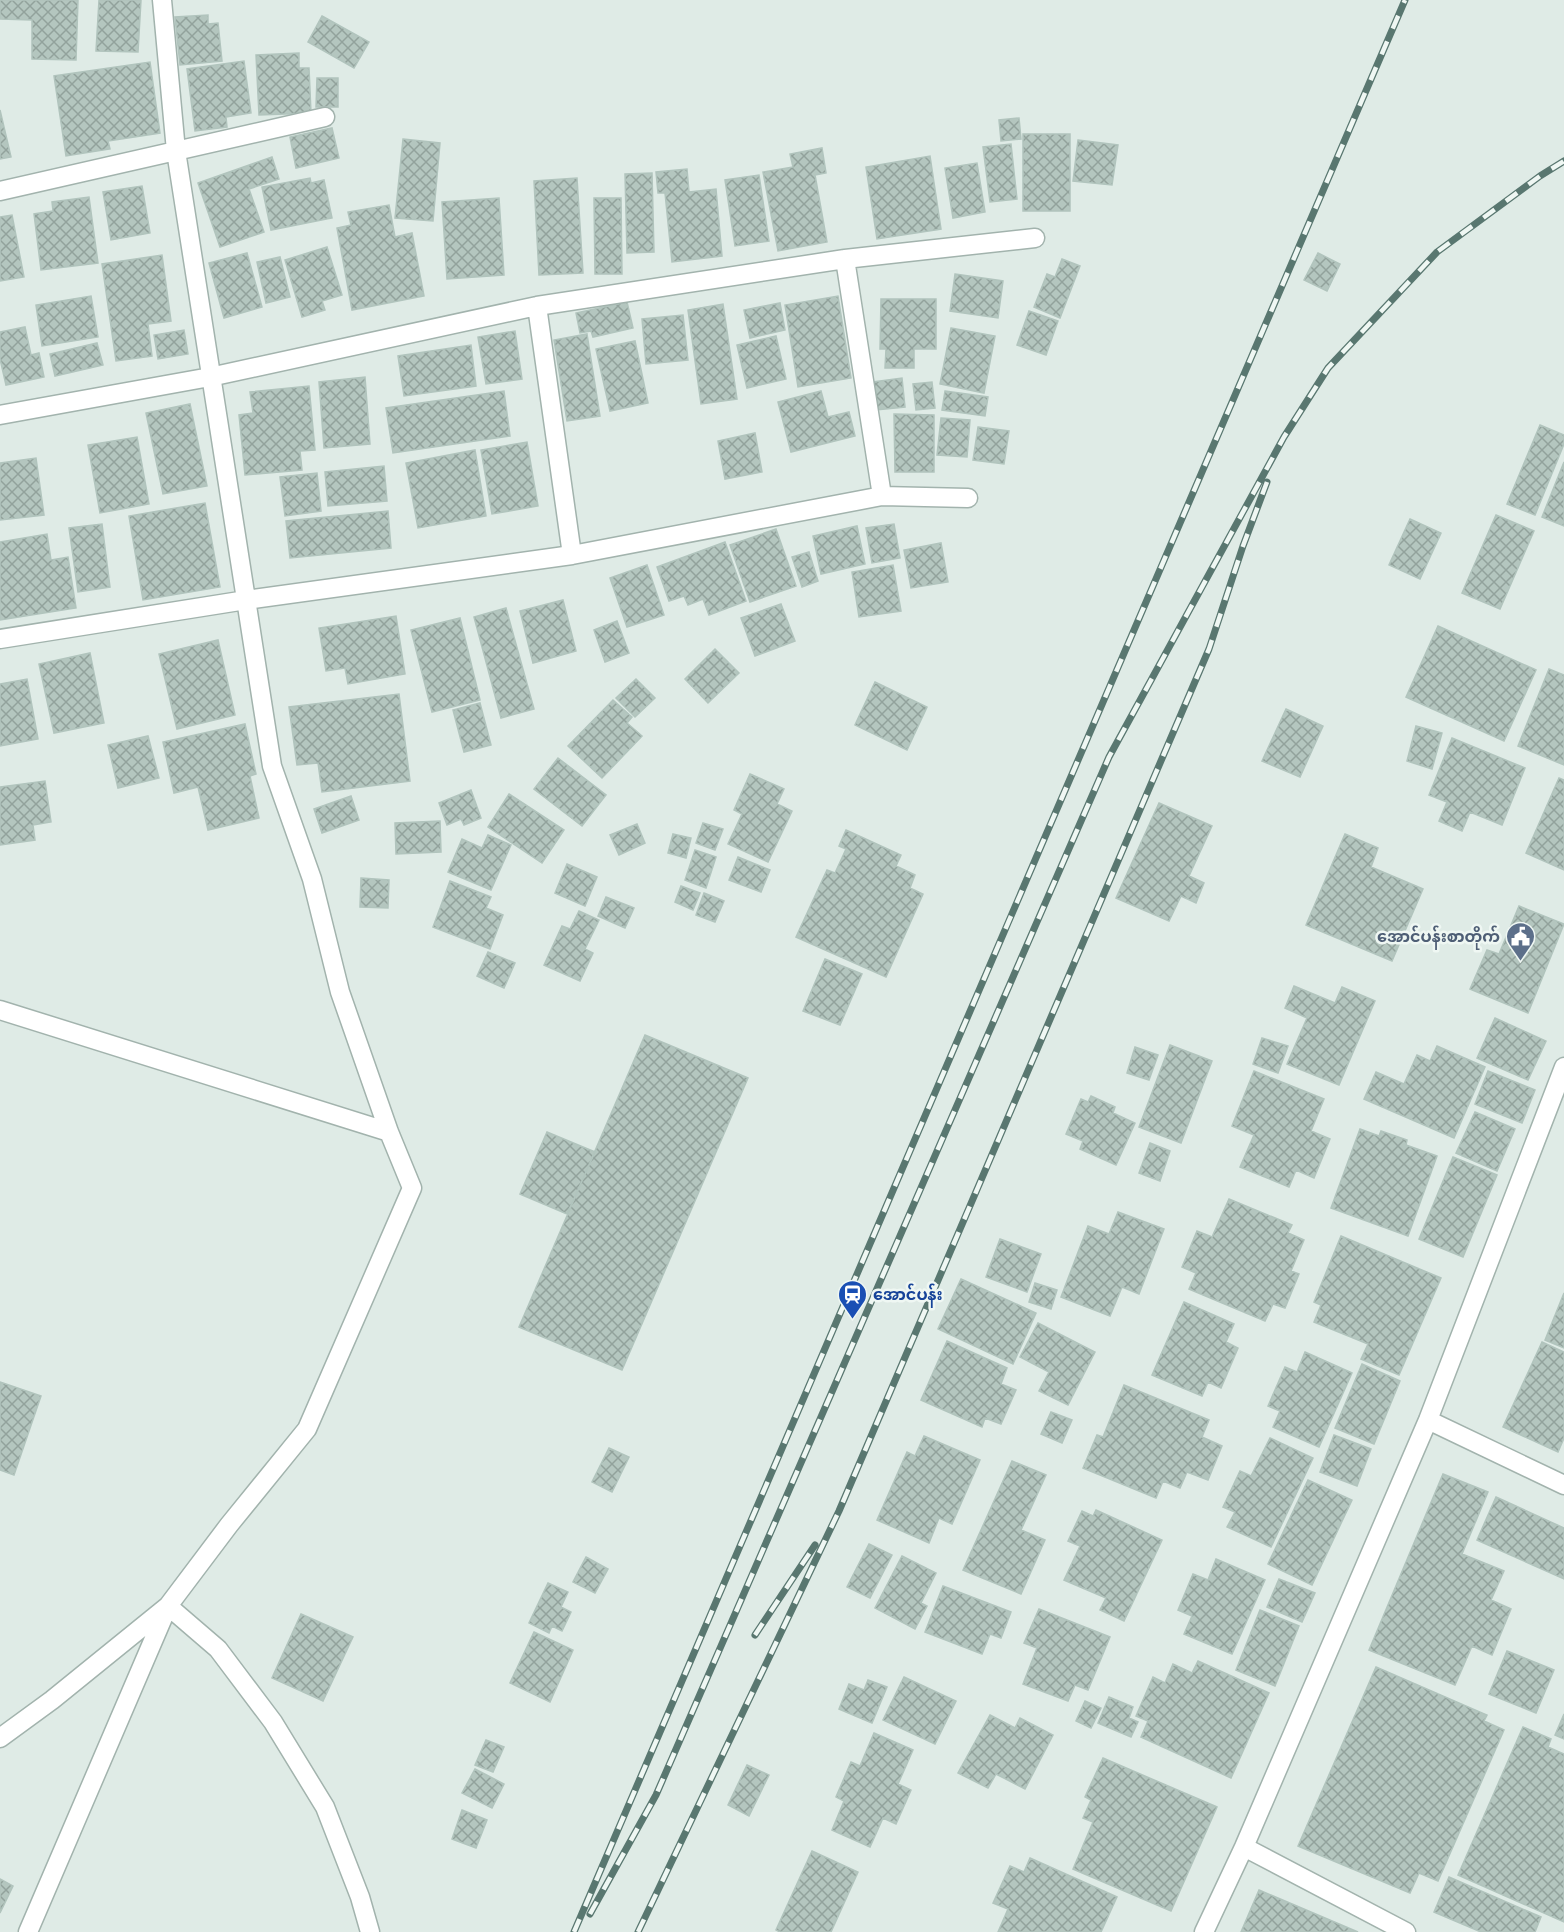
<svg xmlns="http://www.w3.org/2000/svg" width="1564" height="1932" font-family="'Open Sans','Noto Sans Myanmar',sans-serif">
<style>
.building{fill:url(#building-cross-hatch);stroke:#b1c4bd;stroke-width:1.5}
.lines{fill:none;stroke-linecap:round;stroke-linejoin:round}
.minor-casing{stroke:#a2b3ad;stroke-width:21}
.minor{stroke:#fff;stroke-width:18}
.rail-casing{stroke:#597770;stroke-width:7}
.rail{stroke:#eff7f3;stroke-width:4.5;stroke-dasharray:14;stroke-linecap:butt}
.labels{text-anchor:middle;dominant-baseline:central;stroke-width:5;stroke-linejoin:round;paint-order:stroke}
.service-label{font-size:16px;font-weight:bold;fill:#4e5e75;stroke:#eff7f3;text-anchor:end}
.transit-label{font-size:16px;font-weight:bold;fill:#164399;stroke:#eff7f3;text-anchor:start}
</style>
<defs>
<pattern id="building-cross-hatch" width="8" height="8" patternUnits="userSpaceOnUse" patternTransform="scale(1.5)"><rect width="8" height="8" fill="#b4c6bf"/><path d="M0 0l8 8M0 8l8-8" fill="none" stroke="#92a29c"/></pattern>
</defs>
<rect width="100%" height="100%" fill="#dfebe6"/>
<path class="building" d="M0,0H78L76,60L32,59V20L0,19Z
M99,0H141L138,52L96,51Z
M208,15V24L218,23L222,61L180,65L175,17Z
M322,16L369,42L354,68L308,42Z
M299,53V68H309L311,113L259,115L256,55Z
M244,61L251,113L226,117L227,127L195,131L187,69Z
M150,62L160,133L108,141L110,149L66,156L54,76Z
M317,78H338V107H316Z
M0,110L11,157L0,159Z
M1019,118L1021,139L1001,141L999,120Z
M332,128L339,158L296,168L290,137Z
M1023,134H1070V211H1023Z
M403,139L440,143L433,221L395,218Z
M1078,140L1118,145L1112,185L1073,181Z
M1011,144L1017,199L990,202L983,147Z
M822,148L826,173L815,175L827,242L778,251L763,172L793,167L790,154Z
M930,156L941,229L877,239L866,167Z
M272,157L279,179L249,189L264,232L220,247L198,183Z
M977,163L985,212L953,218L945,168Z
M687,169L689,192L716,189L722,256L672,262L665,193H658L656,172Z
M652,173L654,252L627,253L625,174Z
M759,175L769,241L735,246L725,180Z
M310,178L311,183L324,180L332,218L271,230L262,187Z
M577,178L583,273L539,275L534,181Z
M142,186L150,233L111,240L103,192Z
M89,197L98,263L41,270L34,214L53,211L52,202Z
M499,198L504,275L447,279L442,202Z
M594,198H621L622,274H595Z
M389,205L395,237L412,233L424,296L352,310L337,228L351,225L348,212Z
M12,215L24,277L0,281V217Z
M327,247L342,295L322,301L325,310L302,317L285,260Z
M247,253L262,307L224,318L209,263Z
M1318,253L1340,264L1327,291L1304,280Z
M162,255L171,321L148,324L152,356L116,361L102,264Z
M280,257L290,297L266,303L257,262Z
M1062,259L1080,266L1060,318L1034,307L1047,274L1055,277Z
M955,274L1003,281L998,318L950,311Z
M91,296L98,337L42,346L36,305Z
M838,296L851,378L798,387L785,305Z
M881,299H936V349H914V368H885L886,349H880Z
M627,302L633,328L593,337L591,331L580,333L576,313Z
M780,303L785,330L750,338L744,310Z
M723,304L737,399L701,404L688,310Z
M1029,311L1058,321L1046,355L1017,345Z
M683,315L688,360L646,364L642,319Z
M25,327L31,355L39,353L44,377L6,385L0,359V332Z
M951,328L995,336L984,393L940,384Z
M184,330L188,354L158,359L154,335Z
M515,331L522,379L486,384L478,337Z
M587,334L600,416L567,421L554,340Z
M776,336L786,379L747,388L737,345Z
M635,341L648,403L610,411L596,349Z
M97,343L103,365L55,376L50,354Z
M471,345L476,386L404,396L398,356Z
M365,377L370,444L324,448L319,382Z
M902,378L905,407L876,410L873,382Z
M932,382L935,408L916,410L913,384Z
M309,386L315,450L300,451L302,470L245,475L239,415L253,413L250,392Z
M504,391L510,436L393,453L386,408Z
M821,391L828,417L849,412L855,436L791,452L778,402Z
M945,391L988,397L985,416L942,410Z
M190,404L207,486L163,494L146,413Z
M894,414L934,415V472H895Z
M941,418L970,420L967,457L937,455Z
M1540,425L1564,435V444L1535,515L1507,504Z
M978,427L1009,431L1004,464L973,460Z
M755,433L762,472L725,479L718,441Z
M137,437L149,504L100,513L88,445Z
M527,442L538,506L492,514L481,450Z
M475,450L486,516L418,528L406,463Z
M36,458L44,515L0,520V463Z
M1564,462V526L1542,517Z
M384,466L387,501L328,506L325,472Z
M317,473L321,511L285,516L280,477Z
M205,503L220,587L143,600L129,516Z
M388,511L391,548L290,558L286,521Z
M1496,515L1534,531L1500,609L1462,593Z
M1410,519L1441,533L1420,579L1389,565Z
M102,524L110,587L78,592L69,528Z
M894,524L900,558L872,563L866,528Z
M857,526L865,564L821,574L813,536Z
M776,529L796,586L750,602L730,545Z
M47,534L51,560L68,557L76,608L0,620V542Z
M725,542L746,601L709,615L703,599L688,605L684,596L669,601L657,567Z
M941,543L948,582L911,588L904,550Z
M809,552L818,581L802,587L792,557Z
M647,565L664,615L627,627L610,578Z
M893,565L901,611L859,617L852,572Z
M563,600L576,651L533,663L520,611Z
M781,604L795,641L755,656L741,618Z
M506,608L534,709L501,718L474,617Z
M396,616L405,674L348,684L345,668L326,671L319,628Z
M460,618L480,700L432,712L411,630Z
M617,621L629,653L605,662L594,630Z
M1438,626L1536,670L1504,741L1406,697Z
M218,640L235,715L177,729L159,654Z
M715,649L739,673L708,703L685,679Z
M90,653L104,723L54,733L39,664Z
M1549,669L1564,675V765L1518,746Z
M27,679L38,739L0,746V684Z
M636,679L655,698L635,717L616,698Z
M875,682L927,707L907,750L855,725Z
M399,694L410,781L322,792L318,763L297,765L289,707Z
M613,700L632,717L627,723L642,736L602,778L568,746Z
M480,703L491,745L464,752L453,710Z
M1286,709L1323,726L1300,777L1262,761Z
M245,724L256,774L250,776L259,818L208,830L198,787L174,793L163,742Z
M1416,726L1442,733L1432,769L1407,761Z
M148,736L159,778L118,788L108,745Z
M1452,738L1525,768L1502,825L1470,812L1462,831L1439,821L1447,802L1429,795Z
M558,758L606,795L582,826L534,789Z
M750,774L784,789L777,804L792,811L768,862L728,844L742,814L734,810Z
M1559,778L1564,780V870L1526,853Z
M45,781L51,822L33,825L35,840L0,845V787Z
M471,790L481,818L464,825L461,819L447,825L439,803Z
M509,794L564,830L542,863L488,827Z
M351,796L359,820L322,833L314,809Z
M1159,803L1212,826L1189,876L1204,883L1196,903L1181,896L1169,921L1116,898Z
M440,821L441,852L396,854L395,823Z
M703,823L723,829L715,850L696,843Z
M637,824L645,843L619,855L610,835Z
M846,830L901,855L896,866L915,875L910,888L923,894L886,977L796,937L827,870L835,873L846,849L839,846Z
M673,834L691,838L686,858L668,853Z
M1345,834L1378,848L1371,867L1423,889L1392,961L1306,925Z
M488,835L511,845L491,890L448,872L462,839L482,848Z
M695,850L716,857L706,888L685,880Z
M738,857L770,870L761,892L729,880Z
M567,864L597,877L585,906L555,893Z
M361,878L389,880L388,908L360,907Z
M450,881L491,897L486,908L503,915L490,949L433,927Z
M681,886L700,893L693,910L675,902Z
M704,893L724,901L715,922L696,915Z
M606,897L634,908L625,928L598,916Z
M1519,906L1564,924L1528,1013L1470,989L1487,950L1499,954Z
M579,911L599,920L585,949L593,953L580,981L544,965L562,926L570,929Z
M488,952L515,963L504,988L477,976Z
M825,959L862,974L840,1025L803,1011Z
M1294,986L1335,1003L1342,987L1375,1001L1339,1085L1287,1064L1307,1018L1285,1008Z
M1495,1018L1546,1041L1528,1080L1477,1058Z
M645,1035L748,1078L622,1370L519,1327Z
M1262,1038L1288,1046L1278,1073L1253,1064Z
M1170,1045L1212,1061L1181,1143L1139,1127Z
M1437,1046L1485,1067L1454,1138L1364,1099L1376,1072L1404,1084L1417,1055L1430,1061Z
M1135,1047L1158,1055L1149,1080L1127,1073Z
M1254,1071L1324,1099L1311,1131L1330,1139L1314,1178L1296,1170L1289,1187L1240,1167L1254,1135L1232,1126Z
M1488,1071L1535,1090L1522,1123L1475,1104Z
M1091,1096L1115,1107L1113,1113L1135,1123L1116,1165L1080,1149L1083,1141L1066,1134L1081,1099L1088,1102Z
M1475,1112L1515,1129L1497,1171L1456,1153Z
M1360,1129L1379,1136L1381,1131L1407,1140L1406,1145L1437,1156L1408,1236L1331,1208Z
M547,1132L595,1152L567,1214L520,1194Z
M1150,1143L1170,1151L1160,1181L1139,1173Z
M1453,1157L1497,1175L1463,1257L1419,1239Z
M1229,1199L1292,1225L1288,1233L1304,1240L1291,1271L1299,1274L1285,1308L1273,1304L1265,1321L1189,1289L1196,1273L1182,1267L1197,1231L1212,1237Z
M1118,1212L1164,1229L1139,1294L1122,1287L1110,1316L1061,1297L1088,1226L1109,1234Z
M1341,1236L1441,1278L1399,1375L1361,1359L1368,1344L1314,1322L1321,1305L1314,1302Z
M1000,1239L1041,1254L1027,1292L986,1277Z
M961,1279L1036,1313L1013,1364L938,1329Z
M1035,1283L1057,1290L1051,1309L1029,1302Z
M1564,1293V1348L1545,1340Z
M1184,1302L1234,1324L1226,1342L1238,1348L1221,1388L1208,1382L1202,1396L1152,1375Z
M1038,1323L1095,1352L1068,1405L1039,1391L1049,1372L1020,1357Z
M947,1341L1007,1368L1001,1384L1016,1390L1001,1424L985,1418L982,1427L921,1400Z
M1542,1342L1564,1352V1438L1558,1452L1503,1427Z
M1305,1352L1352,1373L1319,1447L1273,1427L1280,1411L1268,1406L1285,1367L1297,1372Z
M1362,1364L1400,1381L1374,1444L1335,1428Z
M0,1382L41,1396L14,1475L0,1470Z
M1124,1385L1209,1420L1202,1437L1222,1446L1208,1480L1187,1472L1180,1488L1163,1481L1156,1498L1083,1468L1097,1435L1103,1437Z
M1051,1412L1072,1420L1062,1443L1041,1434Z
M1334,1435L1371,1449L1357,1486L1320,1472Z
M924,1436L980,1460L952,1524L939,1518L929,1543L877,1520L907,1452L915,1456Z
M1270,1438L1313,1458L1271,1547L1227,1527L1235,1512L1223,1507L1240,1471L1251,1476Z
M609,1448L629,1457L612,1492L592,1482Z
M1012,1461L1046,1475L1021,1530L1045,1540L1021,1594L963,1570Z
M1443,1474L1488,1492L1462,1554L1504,1571L1491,1600L1511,1609L1492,1655L1472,1646L1455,1685L1369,1650Z
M1308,1480L1352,1500L1312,1585L1268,1564Z
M1496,1497L1564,1528V1579L1477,1540Z
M1096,1510L1162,1540L1124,1621L1100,1610L1106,1598L1064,1580L1080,1546L1068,1541L1082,1511L1093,1516Z
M869,1544L892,1555L870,1598L847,1587Z
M902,1556L936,1573L921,1603L927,1606L915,1629L875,1608Z
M586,1557L608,1569L595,1593L573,1582Z
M1216,1559L1265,1580L1232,1654L1184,1634L1192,1616L1178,1610L1193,1574L1208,1580Z
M1279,1579L1315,1593L1302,1622L1267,1607Z
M548,1583L568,1592L561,1607L571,1612L562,1631L552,1626L549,1633L529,1623Z
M943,1586L1011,1612L1001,1638L990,1634L982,1654L925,1632Z
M1039,1609L1110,1637L1088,1690L1075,1685L1068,1701L1023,1684L1037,1648L1024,1643Z
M1260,1610L1299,1626L1275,1686L1236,1670Z
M301,1614L353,1637L323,1701L272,1678Z
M534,1632L573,1650L550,1702L510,1683Z
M1507,1651L1554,1670L1536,1713L1489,1694Z
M1198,1661L1269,1693L1231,1778L1141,1737L1148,1721L1136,1716L1153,1677L1165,1683L1173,1664L1192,1673Z
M1376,1667L1487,1715L1484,1721L1504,1730L1438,1881L1419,1873L1410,1893L1298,1846Z
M904,1677L956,1701L935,1744L883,1720Z
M868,1680L887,1687L872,1723L839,1709L849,1684L864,1690Z
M1109,1697L1133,1707L1129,1718L1138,1722L1131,1737L1098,1723Z
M1085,1701L1101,1708L1091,1728L1076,1721Z
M1564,1714V1739L1555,1735Z
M990,1715L1015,1728L1020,1718L1053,1735L1025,1789L996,1774L988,1788L958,1773Z
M1523,1727L1551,1739L1548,1747L1564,1754V1922L1458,1875Z
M874,1733L913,1750L898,1784L911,1790L896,1824L883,1818L870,1847L832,1830L844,1801L836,1797L851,1762L860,1766Z
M486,1740L504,1747L493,1772L475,1765Z
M1103,1758L1217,1807L1171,1911L1073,1869L1093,1822L1083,1818L1091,1800L1085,1797Z
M747,1765L769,1775L749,1816L728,1805Z
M475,1769L504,1784L492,1808L462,1793Z
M462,1810L487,1820L476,1848L452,1839Z
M812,1851L858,1872L831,1932H780L776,1930Z
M1030,1858L1117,1897L1101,1932H998L1008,1909L993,1903L1010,1866L1024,1872Z
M1449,1877L1541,1917L1535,1932H1481L1434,1912Z
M0,1879L13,1886L0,1913Z
M1259,1890L1358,1932H1241Z"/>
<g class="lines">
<defs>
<path id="minor" d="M0,191L325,117
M845,259L882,496
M537,306L572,555
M0,415L210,377L537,306L845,259L1035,238
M0,639L246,600L572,555L882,496L968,498
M0,1010L389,1132
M1428,1420L1564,1485
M0,1738L52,1700L168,1606L229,1525L307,1429L412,1188L389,1132L340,992L312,879L272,766L176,151L162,0
M1244,1847L1406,1932
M28,1932L168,1606L218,1649L273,1722L325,1807L360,1897L370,1932
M1204,1932L1244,1847L1428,1420L1564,1067"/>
</defs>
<use href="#minor" class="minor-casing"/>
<use href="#minor" class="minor"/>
<defs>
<path id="rail" d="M755,1635L815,1545
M590,1914L656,1795L1109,757L1284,437L1328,368L1437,252L1540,176L1564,161
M574,1932L1405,0
M638,1932L839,1511L1209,649L1243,546L1267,482"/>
</defs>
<use href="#rail" class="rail-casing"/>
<use href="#rail" class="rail"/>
</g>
<defs>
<symbol id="civic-pin" viewBox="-11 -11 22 30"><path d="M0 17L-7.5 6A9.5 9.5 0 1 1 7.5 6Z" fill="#5c6f8a" stroke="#eff7f3"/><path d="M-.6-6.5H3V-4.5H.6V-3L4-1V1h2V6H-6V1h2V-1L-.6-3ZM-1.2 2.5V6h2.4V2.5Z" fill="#fff"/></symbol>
<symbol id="station-pin" viewBox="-11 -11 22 30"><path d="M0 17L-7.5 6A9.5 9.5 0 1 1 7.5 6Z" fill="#1a4fb4" stroke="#eff7f3"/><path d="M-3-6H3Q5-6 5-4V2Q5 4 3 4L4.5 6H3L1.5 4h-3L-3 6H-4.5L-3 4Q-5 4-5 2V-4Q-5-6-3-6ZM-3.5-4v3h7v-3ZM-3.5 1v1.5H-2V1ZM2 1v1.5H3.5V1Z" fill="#fff"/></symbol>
</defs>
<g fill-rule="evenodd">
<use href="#civic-pin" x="1504" y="920" width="33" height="45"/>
<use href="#station-pin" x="836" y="1278" width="33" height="45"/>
</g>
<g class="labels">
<g class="service-label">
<text x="1500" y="936">အောင်ပန်းစာတိုက်</text>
</g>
<g class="transit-label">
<text x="873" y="1294">အောင်ပန်း</text>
</g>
</g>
</svg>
